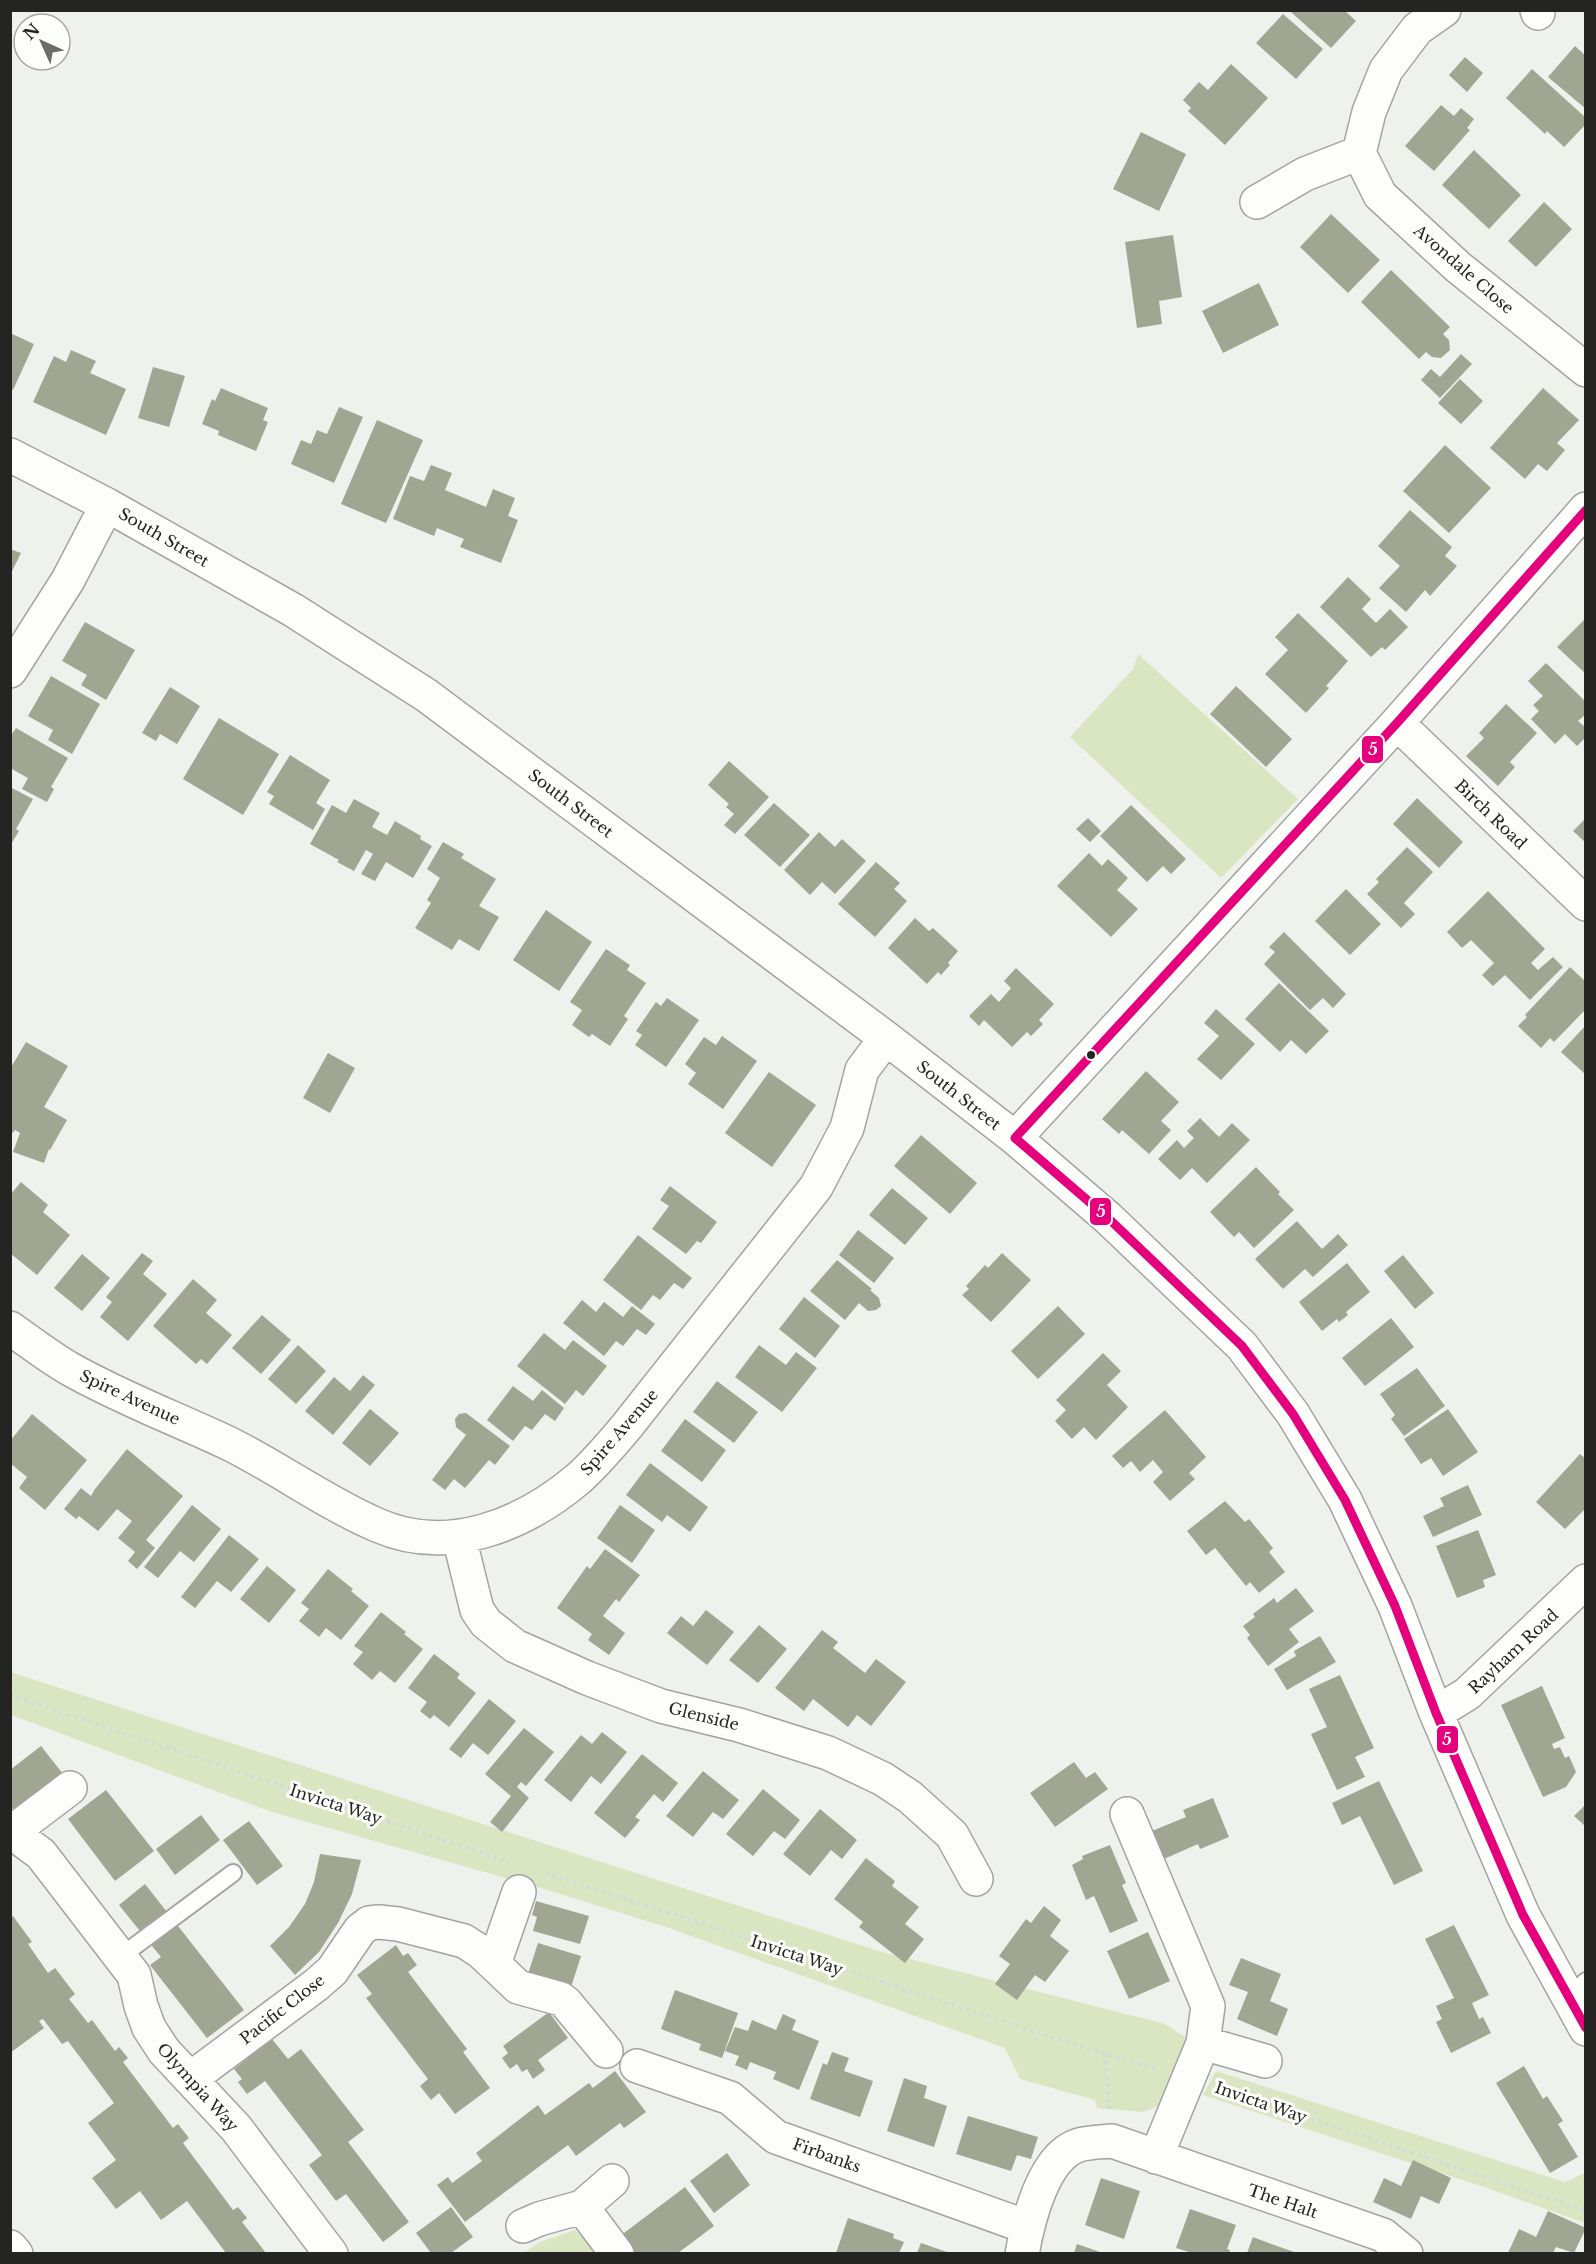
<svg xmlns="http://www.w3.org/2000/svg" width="1596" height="2264" font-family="'Libre Baskerville',serif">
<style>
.green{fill:#dae5c2}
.building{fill:#a0a692}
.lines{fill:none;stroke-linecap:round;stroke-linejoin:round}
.lane-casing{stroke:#a3a4a1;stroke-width:20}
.street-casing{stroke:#a3a4a1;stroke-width:36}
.primary-casing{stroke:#a3a4a1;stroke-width:36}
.path{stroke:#d8d8d8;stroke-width:4;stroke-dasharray:3 4.5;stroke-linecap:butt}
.lane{stroke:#fdfdfc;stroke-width:16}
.street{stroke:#fdfdfc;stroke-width:33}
.primary{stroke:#fdfdfc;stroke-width:33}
.bus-1-casing{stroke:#fdfffb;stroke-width:14}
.bus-1{stroke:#e5007d;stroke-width:9}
.bus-dot{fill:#242522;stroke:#fdfffb;stroke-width:2}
.labels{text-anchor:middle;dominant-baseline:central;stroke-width:6;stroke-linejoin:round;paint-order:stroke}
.street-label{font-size:16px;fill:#242522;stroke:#fdfffb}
.line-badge{stroke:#fdfffb;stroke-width:2}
.badge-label{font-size:16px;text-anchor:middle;font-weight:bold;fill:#fff}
</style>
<rect width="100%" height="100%" fill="#eff1ec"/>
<path class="green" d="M1138,654L1298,799L1221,878L1070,737L1133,669Z
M10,1672L882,1952L1165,2024L1188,2039L1161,2105L1143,2112L1097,2108L1095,2100L1020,2079L1005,2048L666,1927L541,1888L272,1812L11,1715Z
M1216,2071L1565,2182L1585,2173V2223L1490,2189L1203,2095Z
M575,2230L587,2240L597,2254H522L540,2242Z"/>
<path class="building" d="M1293,10H1344L1356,21L1331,48L1291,12Z
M1283,14L1323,49L1296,79L1256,43Z
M1575,46L1586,56V109L1548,77Z
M1465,57L1483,73L1467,92L1449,75Z
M1231,64L1268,98L1225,145L1188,111L1191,108L1183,100L1199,82L1208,90Z
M1532,69L1586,118V124L1564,147L1547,131L1545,134L1506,98Z
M1441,105L1454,116L1461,108L1474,119L1467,128L1470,130L1434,171L1405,146Z
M1141,132L1186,154L1159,211L1113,189Z
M1474,150L1521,195L1489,229L1442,185Z
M1544,202L1572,229L1536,267L1508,241Z
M1331,214L1380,260L1348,293L1300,247Z
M1173,235L1182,297L1159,301L1162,324L1137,328L1125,242Z
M1391,270L1450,327L1443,334L1449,340L1450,350L1441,358L1432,357L1426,352L1419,359L1361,302Z
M1259,283L1279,325L1223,353L1202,311Z
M10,333L34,344L13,390L10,388Z
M71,350L96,361L90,373L126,389L106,435L33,402L54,356L66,362Z
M1461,354L1472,364L1440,398L1421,380L1431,369L1440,377Z
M153,367L185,376L169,427L138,418Z
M1460,379L1483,401L1461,424L1438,403Z
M221,388L268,408L263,420L268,422L256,451L218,435L219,431L202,424L212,399L215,401Z
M1543,388L1579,420L1557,443L1565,450L1547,471L1538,464L1525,479L1490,448Z
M339,407L363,417L334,483L291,464L301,440L311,444L317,430L327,434Z
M377,420L423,440L386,523L341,504Z
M1445,445L1491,488L1449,533L1403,491Z
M431,465L452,473L445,490L486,507L493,489L515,498L508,516L518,520L501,563L460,547L464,539L437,528L434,536L393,519L410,476L424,481Z
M1410,510L1452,547L1445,556L1457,566L1430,596L1425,590L1406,612L1379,588L1400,566L1378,546Z
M10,549L21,553L10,575Z
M1348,577L1371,599L1362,609L1376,623L1390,609L1408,627L1385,650L1382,647L1371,657L1320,607Z
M1298,613L1348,661L1326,686L1329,688L1306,713L1265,674L1288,650L1275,637Z
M1586,618V674L1557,647Z
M85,622L135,650L106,700L81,685L87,675L62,661Z
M1546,663L1586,702V714L1578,721L1586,728V737L1577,746L1565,734L1555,744L1531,719L1539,711L1533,705L1543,696L1528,681Z
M51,676L100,704L72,754L48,740L53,730L28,716Z
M1236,686L1292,739L1266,767L1210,714Z
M170,687L200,706L177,744L160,734L156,741L142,733Z
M1506,704L1537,733L1510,762L1515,767L1498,786L1466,756L1484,738L1479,733Z
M219,718L279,754L243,815L183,779Z
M16,728L68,758L51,787L54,789L47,802L22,789L28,778L10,768V737Z
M290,755L330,780L316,803L325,809L313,830L269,804L274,796L267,792Z
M729,761L769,797L735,834L724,825L734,814L726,807L729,804L708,785Z
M10,787L33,799L16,829L19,831L10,846Z
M1417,798L1463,842L1439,868L1393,824Z
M354,799L380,813L372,827L387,835L395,821L421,836L420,839L432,846L413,878L386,862L375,881L361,874L373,854L366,850L354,871L337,862L339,860L310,844L332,805L346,813Z
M774,803L810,835L780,867L744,835Z
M1131,805L1186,859L1171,874L1163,866L1147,882L1100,836Z
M1088,818L1101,831L1090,842L1076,829Z
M1586,818V843L1573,831Z
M819,832L835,847L842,839L866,861L835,894L822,882L810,895L784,870Z
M443,842L464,854L461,858L496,879L479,906L499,917L479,951L459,939L452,950L415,928L431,903L427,900L440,878L427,869Z
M1407,847L1433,872L1404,903L1415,914L1401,928L1367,894L1379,882L1376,879Z
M1089,853L1102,866L1108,859L1128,878L1117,890L1138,909L1111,937L1057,886Z
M876,862L900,883L894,889L907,901L875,937L838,904Z
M1346,889L1381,924L1350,955L1315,921Z
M1488,891L1545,949L1531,963L1538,970L1553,957L1563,967L1530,1000L1505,975L1493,986L1482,975L1494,963L1471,940L1462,948L1447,932Z
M546,910L592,942L559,991L513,960Z
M915,918L929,931L933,928L958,951L948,963L950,965L941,975L938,972L927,984L888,948Z
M1284,932L1346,994L1333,1008L1323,998L1310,1010L1264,964L1275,952L1269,947Z
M606,949L630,965L627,970L646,983L624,1016L628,1019L610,1046L592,1034L589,1037L572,1025L582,1010L570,1002Z
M1570,967L1586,982V1009L1554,1042L1550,1038L1541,1048L1518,1026L1527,1017L1525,1015Z
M1016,968L1054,1004L1039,1020L1043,1024L1031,1036L1027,1032L1012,1047L984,1020L979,1026L969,1016L991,994L999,1002L1011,988L1004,981Z
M1279,983L1329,1031L1306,1054L1291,1040L1280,1052L1245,1019Z
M667,998L699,1020L666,1067L635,1045L642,1035L636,1031L656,1002L661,1006Z
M1216,1009L1255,1044L1221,1080L1197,1059L1219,1036L1204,1023Z
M1586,1025V1075L1561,1052Z
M722,1036L757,1061L723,1109L688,1084L696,1073L685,1064L704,1037L716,1045Z
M26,1042L68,1066L44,1107L67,1120L50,1150L49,1149L44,1163L13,1152L20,1133L15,1130L10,1136V1069Z
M328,1053L355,1068L330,1113L303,1098Z
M1146,1071L1179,1102L1161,1121L1171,1130L1149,1154L1122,1130L1119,1134L1102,1119Z
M769,1072L816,1105L772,1167L725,1133Z
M1200,1118L1219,1137L1232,1123L1250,1140L1207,1183L1192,1168L1180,1180L1158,1159L1177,1140L1184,1148L1194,1138L1187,1131Z
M921,1135L977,1183L950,1214L894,1166Z
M1256,1167L1280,1192L1278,1194L1294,1210L1254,1248L1239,1232L1234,1237L1210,1212Z
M21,1182L48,1205L43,1212L70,1235L37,1275L10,1253V1195Z
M670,1186L717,1222L701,1243L697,1241L686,1254L652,1229L669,1206L660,1200Z
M892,1188L928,1218L905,1245L869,1215Z
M1297,1221L1322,1249L1338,1234L1348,1245L1313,1277L1305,1269L1283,1289L1255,1259Z
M858,1230L894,1258L874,1283L839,1255Z
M638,1235L692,1278L683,1289L674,1283L660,1300L653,1295L641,1310L603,1280Z
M142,1253L153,1261L143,1274L167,1294L128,1341L100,1317L112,1302L106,1297Z
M1002,1253L1031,1280L991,1322L962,1295L969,1289L966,1286L985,1265L988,1268Z
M82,1254L110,1278L82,1311L54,1288Z
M1403,1255L1434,1293L1415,1309L1384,1271Z
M837,1260L872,1289L870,1290L879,1298L881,1306L876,1310L868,1311L859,1303L845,1320L810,1291Z
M1347,1263L1370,1292L1346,1312L1348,1315L1339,1322L1337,1319L1322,1331L1299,1302Z
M193,1279L217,1300L206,1313L232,1335L207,1364L201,1359L196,1364L153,1326Z
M804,1297L840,1326L815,1358L779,1329Z
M582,1300L596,1312L604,1302L623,1317L632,1306L655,1324L646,1335L637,1329L623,1346L616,1341L604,1356L563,1323Z
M1058,1306L1085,1334L1038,1379L1011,1351Z
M262,1315L291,1340L261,1374L232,1348Z
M1391,1318L1414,1347L1365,1386L1342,1358Z
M544,1333L565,1350L573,1340L607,1366L583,1396L576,1390L565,1404L517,1366Z
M298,1345L326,1371L296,1404L268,1379Z
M759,1345L786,1365L796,1352L817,1368L782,1412L735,1377Z
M1103,1353L1121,1371L1107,1385L1128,1407L1096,1440L1084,1427L1072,1439L1055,1421L1066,1410L1056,1400Z
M1417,1368L1445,1406L1404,1436L1391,1419L1395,1415L1380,1394Z
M363,1375L375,1385L333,1435L305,1411L334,1377L350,1391Z
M717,1381L758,1412L734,1443L693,1412Z
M513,1386L533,1401L542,1390L564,1408L555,1421L545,1414L532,1430L525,1426L513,1441L487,1420Z
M370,1409L399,1433L370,1466L342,1443Z
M1448,1409L1478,1452L1443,1476L1431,1458L1421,1464L1404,1439Z
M1165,1410L1206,1457L1189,1473L1195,1479L1170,1501L1153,1482L1163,1472L1153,1460L1140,1472L1131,1461L1123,1468L1112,1456Z
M466,1413L510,1446L495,1465L489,1460L465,1488L454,1479L445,1490L432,1480L466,1435L456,1427L455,1419L459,1414Z
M32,1414L87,1460L45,1510L19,1488L27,1477L10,1463V1441Z
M685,1419L726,1450L702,1482L661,1451Z
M127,1449L183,1496L146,1540L155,1548L137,1569L128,1561L135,1552L118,1538L132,1521L117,1509L98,1531L79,1516L76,1519L64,1509L81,1488L91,1496L95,1489Z
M1580,1454L1586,1459V1508L1565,1529L1536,1502Z
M650,1463L708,1507L690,1532L667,1515L662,1522L626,1495Z
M1468,1485L1482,1515L1433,1537L1423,1516L1444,1506L1440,1498Z
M1225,1501L1245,1522L1249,1519L1273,1548L1269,1552L1285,1572L1259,1593L1250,1582L1246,1586L1215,1548L1206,1555L1187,1531Z
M192,1505L221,1529L194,1562L180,1551L158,1578L144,1567Z
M620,1505L655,1530L632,1563L597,1538Z
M1478,1530L1496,1575L1483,1580L1485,1587L1457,1598L1436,1546Z
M229,1535L259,1559L231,1592L217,1581L195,1608L181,1597Z
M605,1549L640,1575L619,1602L616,1599L603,1616L625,1633L609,1655L588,1640L592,1634L557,1608L587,1566L590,1569Z
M267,1566L296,1590L269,1623L240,1599Z
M328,1569L353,1589L351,1591L369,1606L341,1640L326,1628L319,1637L299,1621L309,1609L301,1603Z
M1296,1588L1314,1611L1289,1629L1299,1642L1268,1666L1247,1638L1250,1635L1243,1626L1255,1617L1253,1614L1274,1598L1277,1603Z
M706,1610L734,1632L707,1665L667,1633L681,1616L693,1626Z
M381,1612L406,1632L404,1634L423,1649L395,1683L380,1671L372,1680L353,1664L363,1652L354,1646Z
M759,1625L787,1649L758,1683L729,1660Z
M822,1630L838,1642L833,1648L865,1673L876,1659L906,1682L871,1726L857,1715L848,1727L813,1699L804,1711L775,1688Z
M1320,1636L1336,1662L1287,1690L1274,1669L1296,1656L1294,1651Z
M434,1654L460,1674L457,1678L476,1693L449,1727L434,1715L430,1719L420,1711L427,1702L408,1688Z
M1340,1675L1374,1748L1355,1757L1365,1777L1337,1790L1311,1734L1327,1727L1309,1689Z
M1542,1686L1565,1738L1552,1744L1554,1749L1560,1747L1565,1758L1569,1756L1576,1772L1566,1787L1543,1797L1501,1705Z
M489,1699L516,1721L488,1755L473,1743L461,1758L449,1749Z
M524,1728L554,1752L526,1786L521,1782L517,1787L529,1798L502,1832L490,1822L511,1796L485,1774Z
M602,1732L627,1752L601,1784L591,1776L571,1802L544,1780L581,1735L592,1744Z
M41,1746L63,1774L15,1811L10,1806V1770Z
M642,1754L678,1783L663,1802L654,1794L635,1817L640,1820L625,1838L594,1813Z
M1074,1762L1086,1778L1095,1772L1108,1789L1055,1827L1030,1793Z
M703,1771L739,1800L723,1819L713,1812L693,1837L666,1816Z
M1379,1781L1423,1871L1394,1885L1360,1816L1342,1825L1332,1803Z
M763,1789L800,1820L785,1839L774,1831L753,1856L726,1834Z
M106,1790L154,1851L115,1881L68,1819Z
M1213,1798L1229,1837L1200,1849L1198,1844L1164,1859L1152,1831L1186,1817L1183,1810Z
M1586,1804V1827L1574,1816Z
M820,1809L857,1840L842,1859L831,1850L810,1876L783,1854Z
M201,1815L220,1840L175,1875L156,1849Z
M249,1821L283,1866L257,1885L223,1840Z
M1110,1845L1126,1883L1122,1885L1138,1921L1110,1933L1094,1896L1086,1900L1072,1865L1083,1859L1082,1856Z
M320,1854L361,1860L352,1894L338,1923L319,1952L295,1975L270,1946L289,1927L305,1904L314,1882Z
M866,1858L895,1881L892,1886L919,1907L905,1924L924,1939L905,1963L859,1927L863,1922L834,1899Z
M145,1884L244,2010L207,2038L150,1965L161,1957L119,1905Z
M536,1901L589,1916L580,1944L533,1931L537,1917L532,1915Z
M1044,1906L1061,1920L1050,1936L1069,1951L1045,1982L1035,1975L1017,2000L995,1984L1010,1964L999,1956L1026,1919L1031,1923Z
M13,1916L32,1942L28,1944L48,1973L55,1968L75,1994L69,1999L88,2023L92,2020L115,2051L119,2047L128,2058L123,2062L173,2128L178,2124L189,2138L183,2143L233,2210L238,2207L247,2218L242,2222L266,2253H226L187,2201L161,2220L140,2191L116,2209L92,2178L116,2160L88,2123L114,2103L68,2041L62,2044L43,2019L39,2021L44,2028L10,2053V1918Z
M1454,1925L1489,1995L1472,2003L1479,2019L1483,2017L1491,2033L1451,2053L1436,2022L1442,2019L1436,2006L1454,1998L1425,1939Z
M1148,1932L1170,1981L1129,1999L1107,1951Z
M538,1943L581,1956L571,1987L528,1974Z
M396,1945L403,1956L408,1953L417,1965L408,1972L467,2049L463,2052L490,2088L455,2114L439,2093L431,2100L420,2086L428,2079L366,1998L372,1994L357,1975Z
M1241,1958L1281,1974L1270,2001L1288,2009L1277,2036L1237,2019L1248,1992L1229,1985Z
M675,1990L738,2013L722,2058L699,2050L701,2044L661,2029Z
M549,2012L568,2038L538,2060L545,2070L533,2079L527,2069L522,2072L517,2064L510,2069L502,2058L508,2053L503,2046Z
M783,2014L796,2020L792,2030L819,2041L799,2090L773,2079L776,2072L750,2062L747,2070L735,2065L739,2056L725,2051L735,2027L748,2031L752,2020L776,2030Z
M272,2039L288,2059L301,2049L364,2130L348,2142L409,2222L383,2242L346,2194L336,2201L309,2165L322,2155L265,2081L247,2094L238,2082L242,2079L234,2069Z
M832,2052L849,2058L844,2071L873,2081L860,2117L810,2099L823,2063L827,2065Z
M1524,2066L1543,2099L1547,2096L1563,2121L1558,2124L1578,2157L1550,2173L1496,2083Z
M615,2071L646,2112L624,2128L620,2123L576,2156L568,2145L465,2222L437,2185L448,2177L452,2183L482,2161L476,2153L538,2105L545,2115L589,2083L593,2088Z
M904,2078L927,2086L924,2098L947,2106L934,2147L887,2131Z
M968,2116L1038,2137L1031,2159L1017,2155L1011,2171L956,2154Z
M727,2153L750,2185L714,2213L690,2181Z
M1413,2160L1451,2178L1439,2204L1421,2196L1411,2219L1373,2202L1384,2178L1401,2186Z
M1101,2178L1140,2191L1124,2239L1085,2225Z
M685,2187L714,2226L678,2253H633L620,2236Z
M451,2207L473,2237L451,2253H431L416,2233Z
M1190,2209L1236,2225L1227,2249L1230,2250L1229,2253H1192L1176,2248Z
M1548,2211L1586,2228L1574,2253L1556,2247L1553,2253H1508L1519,2229L1536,2237Z
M848,2218L894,2234L893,2238L904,2242L899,2253H836Z
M1253,2237L1277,2246L1297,2253H1247Z
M921,2243L950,2253H917Z
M1077,2244L1103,2253H1074Z"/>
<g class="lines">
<defs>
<path id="lane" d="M120,1957L233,1873
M1569,1998L1586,1981"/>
<path id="street" d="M1444,10L1417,29L1386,70L1369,112L1359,153L1380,195L1458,267L1586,370
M1537,10L1538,13
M1257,202L1305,174L1359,153
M10,455L107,505L293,610L426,695L886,1038L1015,1138L1108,1218L1242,1346L1293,1414L1345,1500L1395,1606L1436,1713L1523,1915L1586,2029
M10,671L68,580L107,505
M1397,723L1586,904
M1015,1138L1397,723L1586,509
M10,1328C30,1342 49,1357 70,1369C121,1398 177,1419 230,1444C280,1469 326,1503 377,1525C447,1556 522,1526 578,1479C596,1463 612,1444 627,1426L816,1187L847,1128L862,1070L886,1038
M459,1537L477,1610L486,1623L515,1646L587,1678L661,1706L739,1725L828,1753L883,1779L910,1797L952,1835L976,1879
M1436,1713L1467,1694L1586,1581
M1127,1814L1208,2006L1203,2043L1156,2157
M10,1831L41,1854L134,1975L141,2006L149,2028L164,2051L236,2128L331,2254
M12,1832L70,1788
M494,1964L519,1892
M1203,2043L1265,2061
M637,2066L730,2098L776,2137L1027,2227
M190,2079L316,1985L332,1971L360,1930L369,1923L379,1922L398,1924L464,1941L481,1952L518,1987L561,1999L566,2003L606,2051
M582,2207L617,2254
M523,2226L539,2219L582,2207L612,2181
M1022,2254C1028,2221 1043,2156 1079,2145C1089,2142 1101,2142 1112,2141L1383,2235L1406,2254"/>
<path id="primary" d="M10,2247L16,2254"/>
</defs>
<use href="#lane" class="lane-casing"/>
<use href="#street" class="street-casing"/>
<use href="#primary" class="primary-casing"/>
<path class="path" d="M10,1695L509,1862
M545,1873L1105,2054L1158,2069
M1105,2054L1109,2110
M1219,2088L1586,2211"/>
<use href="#lane" class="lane"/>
<use href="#street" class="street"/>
<use href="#primary" class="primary"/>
<defs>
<path id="bus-1" d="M1586,510L1397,723L1015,1138L1108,1218L1242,1346L1293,1414L1345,1500L1395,1606L1436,1713L1523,1915L1586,2028"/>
</defs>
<use href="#bus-1" class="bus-1-casing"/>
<use href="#bus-1" class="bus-1"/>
</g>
<circle class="bus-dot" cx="1091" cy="1055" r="5"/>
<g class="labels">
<g class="street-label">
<text transform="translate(1464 269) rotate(41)">Avondale Close</text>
<text transform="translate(164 537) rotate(30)">South Street</text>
<text transform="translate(571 803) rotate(37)">South Street</text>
<text transform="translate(1491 814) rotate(44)">Birch Road</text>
<text transform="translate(959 1095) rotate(38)">South Street</text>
<text transform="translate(130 1397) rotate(25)">Spire Avenue</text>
<text transform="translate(619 1432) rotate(-49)">Spire Avenue</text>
<text transform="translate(1513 1651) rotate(-43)">Rayham Road</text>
<text transform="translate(704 1716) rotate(14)">Glenside</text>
<text transform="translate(336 1804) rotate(18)">Invicta Way</text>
<text transform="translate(797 1955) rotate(18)">Invicta Way</text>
<text transform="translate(282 2009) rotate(-38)">Pacific Close</text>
<text transform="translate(198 2087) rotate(48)">Olympia Way</text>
<text transform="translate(1261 2102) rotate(19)">Invicta Way</text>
<text transform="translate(827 2155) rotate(20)">Firbanks</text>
<text transform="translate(1283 2201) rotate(19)">The Halt</text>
</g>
</g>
<g class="line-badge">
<rect x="1361" y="735" width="23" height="29" rx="6" fill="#e5007d"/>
<rect x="1089" y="1197" width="23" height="29" rx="6" fill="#e5007d"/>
<rect x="1436" y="1725" width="23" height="29" rx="6" fill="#e5007d"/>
</g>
<g class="badge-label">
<text x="1373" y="755">5</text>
<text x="1101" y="1217">5</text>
<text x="1447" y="1745">5</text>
</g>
<rect width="1596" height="2264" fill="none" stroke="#242522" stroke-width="24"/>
<g transform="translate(42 42) rotate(315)"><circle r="28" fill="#fdfffb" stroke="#a6a8a4" stroke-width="1.5"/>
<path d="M0-4.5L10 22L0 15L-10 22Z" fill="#6b6c69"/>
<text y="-9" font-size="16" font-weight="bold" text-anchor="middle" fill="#242522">N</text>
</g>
</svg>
